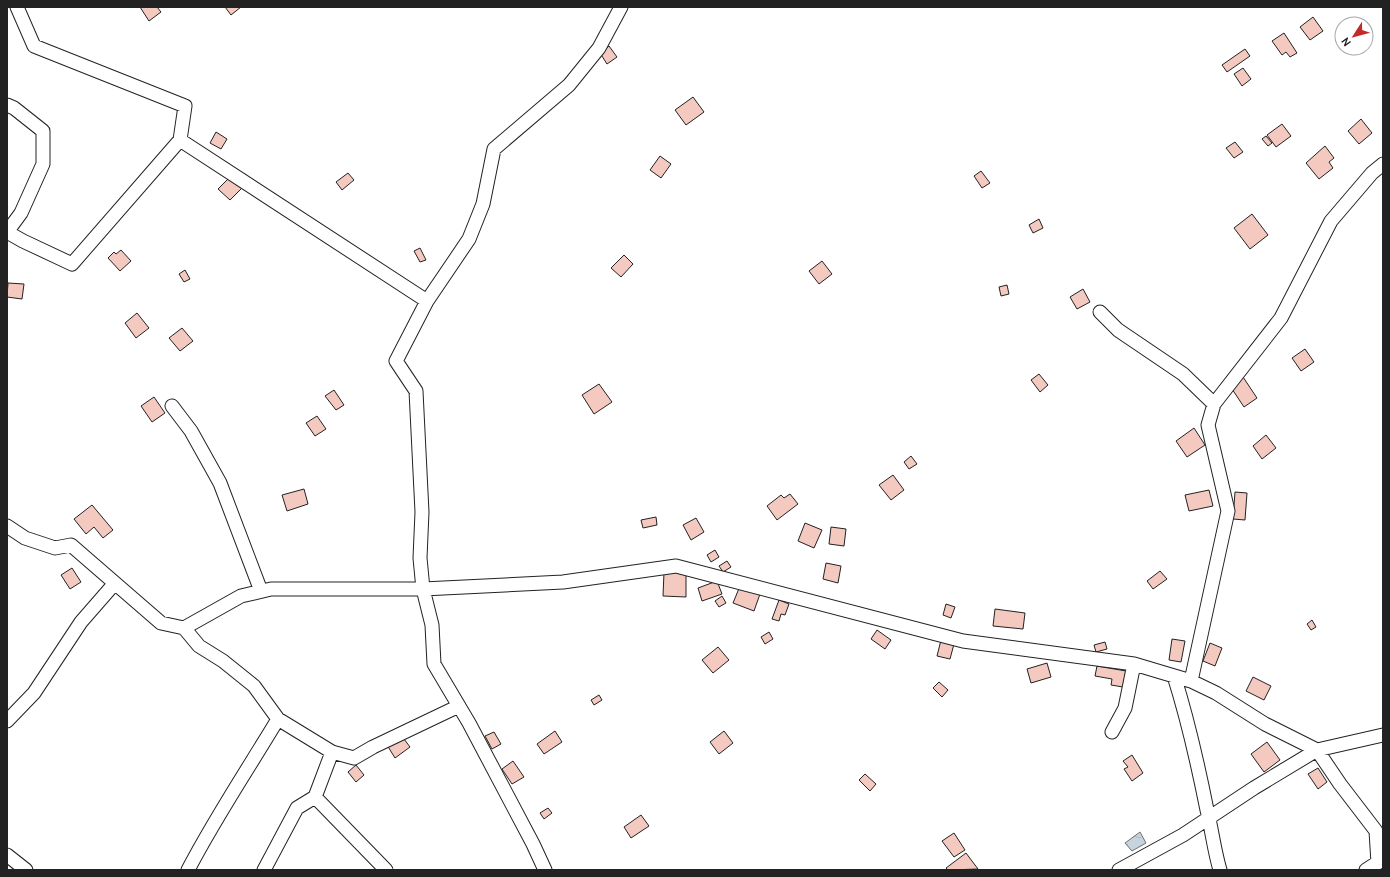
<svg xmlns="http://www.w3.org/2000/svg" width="1390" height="877" font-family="Cabin,sans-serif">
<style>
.water{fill:url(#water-ripples);stroke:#6f6f6f}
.building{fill:#f3c9c0;stroke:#222}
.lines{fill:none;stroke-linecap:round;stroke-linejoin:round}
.minor-casing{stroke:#222;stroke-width:15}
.minor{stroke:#fff;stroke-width:13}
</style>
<defs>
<pattern id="water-ripples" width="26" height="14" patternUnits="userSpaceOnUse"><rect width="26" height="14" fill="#c7d3dd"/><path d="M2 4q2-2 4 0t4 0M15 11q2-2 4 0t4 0" fill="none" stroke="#abb5bd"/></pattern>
</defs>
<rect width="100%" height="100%" fill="#fff"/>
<path class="water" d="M1140,832L1146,843L1132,851L1125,843Z"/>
<path class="building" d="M140,7H157L161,12L149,21Z
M225,7H241L231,15Z
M1313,17L1323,31L1310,40L1300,27Z
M1284,33L1297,53L1290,57L1286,52L1282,55L1272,41Z
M609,46L617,57L607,64L600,53Z
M1245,49L1250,56L1227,72L1222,65Z
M1243,68L1251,79L1242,86L1234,74Z
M693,97L704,112L686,125L675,110Z
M1361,119L1372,133L1359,144L1348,131Z
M1282,124L1291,136L1276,147L1267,135Z
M216,132L227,139L221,149L210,143Z
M1266,136L1272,143L1268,146L1262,139Z
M1235,142L1243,152L1234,158L1226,148Z
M1325,146L1334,158L1329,162L1333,168L1319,179L1306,163Z
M660,156L671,164L661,178L650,170Z
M981,171L990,183L982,188L974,176Z
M348,173L354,180L342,190L336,182Z
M230,177L242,188L230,200L218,189Z
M1252,214L1268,235L1250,249L1234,228Z
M1039,219L1043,228L1033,233L1029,225Z
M420,248L426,260L420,262L414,251Z
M121,250L131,261L120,271L108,258L114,252L116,254Z
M624,255L633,264L621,277L611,268Z
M822,261L832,274L819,284L809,271Z
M185,270L190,279L184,282L179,274Z
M8,283L24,284L22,299L7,297Z
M1007,285L1009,294L1001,296L999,287Z
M1083,289L1090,302L1077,309L1070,297Z
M137,313L149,328L136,338L125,323Z
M182,328L193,341L180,351L169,338Z
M1305,349L1314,362L1301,371L1292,358Z
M1039,374L1048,385L1040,392L1031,380Z
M1243,377L1257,398L1244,407L1230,386Z
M599,384L612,402L594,414L582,395Z
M334,390L344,405L336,410L325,396Z
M154,397L165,413L152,422L141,406Z
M317,416L326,429L315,436L306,423Z
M1194,428L1205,445L1187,457L1176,441Z
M1266,435L1276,448L1262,459L1253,446Z
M911,456L917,464L909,469L904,462Z
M893,475L904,490L891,500L879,485Z
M304,489L308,504L287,511L282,495Z
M1209,490L1213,506L1189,511L1185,495Z
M1235,492L1247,493L1245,520L1233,519Z
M790,494L798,504L777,520L767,506L781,495L784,498Z
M92,505L113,530L103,538L94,527L86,534L74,519Z
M656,517L657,525L643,528L641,520Z
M696,518L704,532L691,540L683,525Z
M805,523L822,530L814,548L798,541Z
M831,527L846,529L844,546L829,544Z
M715,550L719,557L711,562L707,555Z
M727,561L731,567L723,572L719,566Z
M826,563L841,566L838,583L823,579Z
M72,568L81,582L70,589L61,575Z
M1160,571L1167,579L1153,589L1147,581Z
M664,572L686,573V597L663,596Z
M717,581L722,594L702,601L698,588Z
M740,586L760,594L754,611L733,603Z
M722,596L726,603L719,607L715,601Z
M779,600L789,604L785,615L781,614L779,621L772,619Z
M946,604L955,607L951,618L943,615Z
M995,609L1025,613L1023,629L993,626Z
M1312,620L1316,627L1311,630L1307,624Z
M877,630L891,640L885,649L871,639Z
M769,632L773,639L765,644L761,637Z
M1172,639L1185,641L1181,662L1169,660Z
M941,640L954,644L950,659L937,656Z
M1105,642L1107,649L1096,652L1094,645Z
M1210,643L1222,648L1215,666L1203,661Z
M718,647L729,660L713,673L702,660Z
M1047,663L1051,677L1031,683L1027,669Z
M1097,666L1126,671L1123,687L1111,685L1112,679L1095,676Z
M1253,677L1271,686L1264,700L1246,691Z
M939,682L948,690L942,697L933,688Z
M599,695L602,700L594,705L591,700Z
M555,731L562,742L544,754L537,744Z
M724,731L733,743L719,754L710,742Z
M494,732L501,744L492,749L485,736Z
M401,735L410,747L395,758L387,745Z
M1267,742L1280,760L1264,772L1251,754Z
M1132,755L1143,773L1132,781L1124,769L1128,767L1123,761Z
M513,761L524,777L512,784L502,769Z
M356,765L364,775L356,782L348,772Z
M1318,768L1327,782L1318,789L1308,774Z
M865,774L876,784L870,791L859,780Z
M548,808L552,813L544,819L540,813Z
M641,815L649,826L631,838L624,827Z
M954,833L965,850L954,857L942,841Z
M966,853L978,869L948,870L946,868Z"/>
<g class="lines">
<defs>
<path id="minor" d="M17,7L34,46L185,106L180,140L427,301
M7,105L14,108L43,131V164L21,213L7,232
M7,232L23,241L72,264L180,140
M1100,312L1118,330L1183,374L1214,404
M172,406L191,431L220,483L261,591
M7,526L25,538L55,548L71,545L161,623L184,628L241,596L271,589H423L563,582L676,566L963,641L1134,664L1191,681L1228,511L1208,425L1214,404L1281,318L1331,221L1372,173L1383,164
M184,628L199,646L223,661L254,686L278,719L332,752L354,758L373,747L459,706
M1174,676C1188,720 1198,765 1207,810C1212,830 1214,850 1220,870
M1191,681L1216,693L1265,724L1317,750L1340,784L1376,831L1378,863
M7,721L34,693L81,622L115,583
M1112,732L1125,708L1134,664
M332,752L315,797L386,870
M7,855L26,870
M188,870C215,818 248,769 278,719
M264,870L297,808L315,797
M545,870L533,844L469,723L434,664L432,625L423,589L420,558L422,512L416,391L396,361L427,301L469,239L483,204L494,149L569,85L599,48L621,7
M1119,870L1183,835L1254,788L1317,750L1383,735
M1366,870L1383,859"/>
</defs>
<use href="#minor" class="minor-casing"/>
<use href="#minor" class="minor"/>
</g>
<rect width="1390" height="877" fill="none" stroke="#222222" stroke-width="16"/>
<g transform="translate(1354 36) rotate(234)"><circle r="19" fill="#ffffff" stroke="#a7a7a7"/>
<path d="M0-3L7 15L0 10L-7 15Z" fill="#c62828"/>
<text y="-6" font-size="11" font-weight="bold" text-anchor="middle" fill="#222222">N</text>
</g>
</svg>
